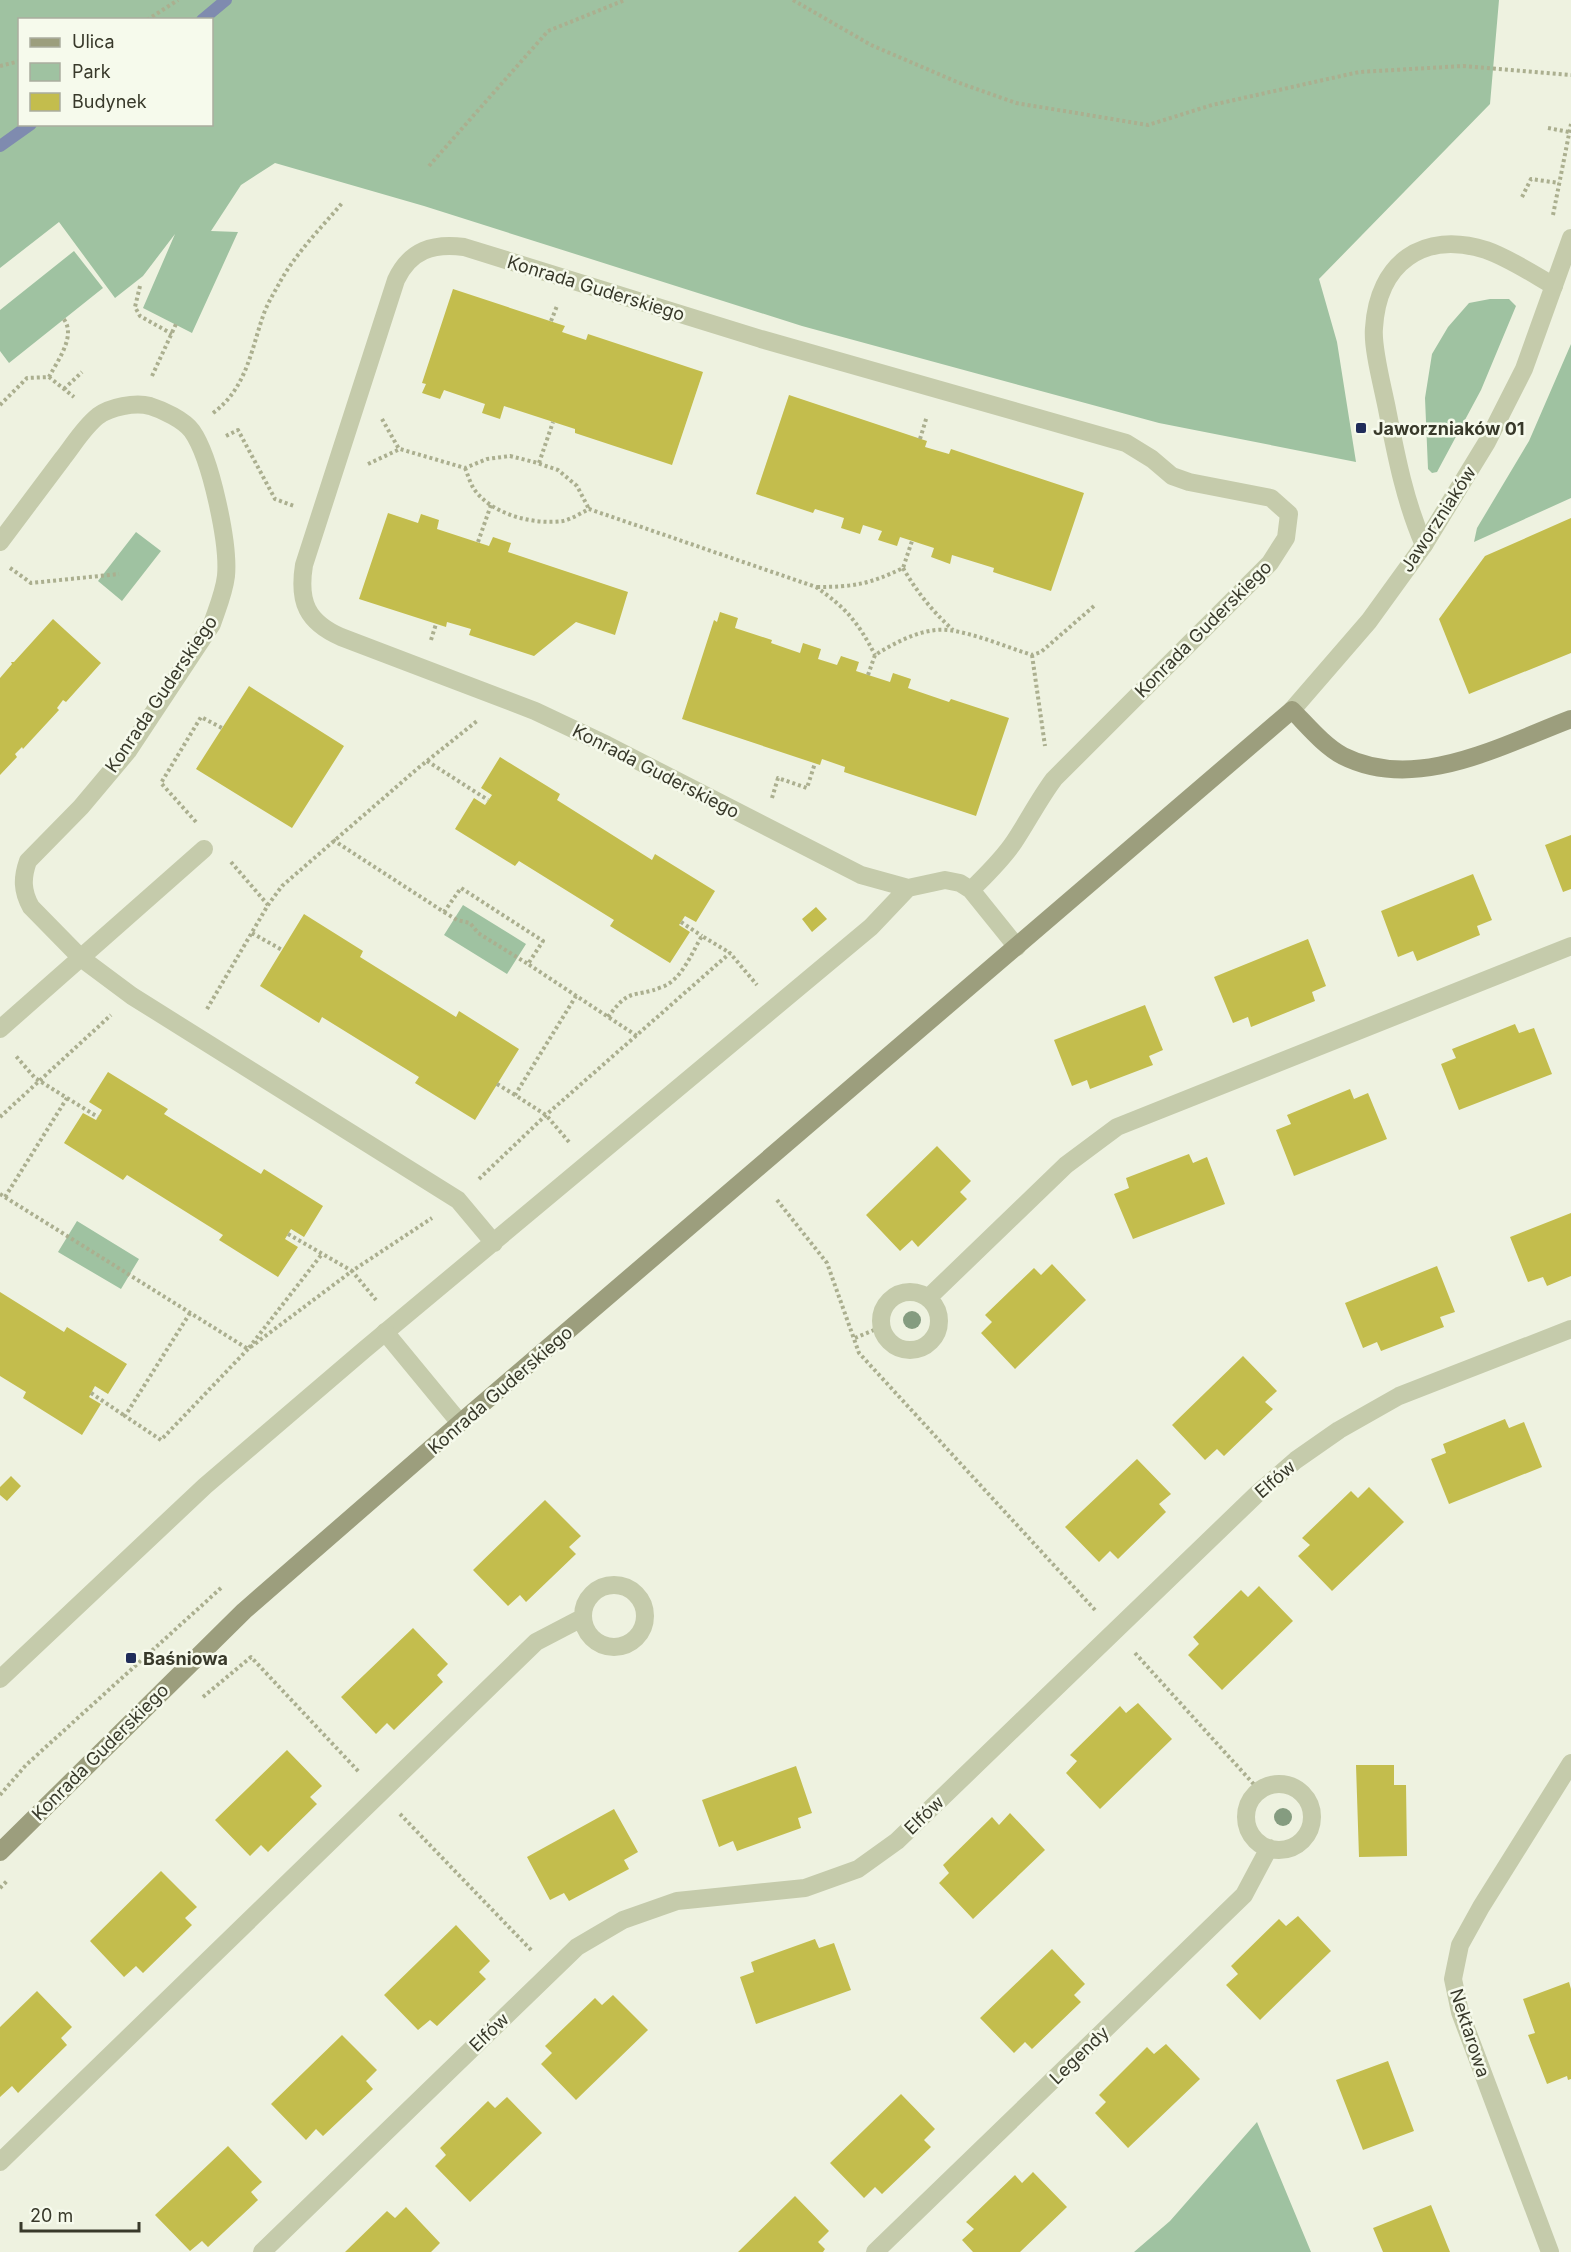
<svg xmlns="http://www.w3.org/2000/svg" width="1571" height="2252" font-family="Inter,sans-serif">
<style>
.green{fill:#9fc2a1;fill-rule:evenodd}
.lines{fill:none;stroke-linecap:round;stroke-linejoin:round}
.stream{stroke:#7f8baf;stroke-width:12}
.building{fill:#c3bd4d}
.path{stroke:#abaf8f;stroke-width:4;stroke-dasharray:3 3;stroke-linecap:butt}
.lane{stroke:#c5cbab;stroke-width:18}
.street{stroke:#c5cbab;stroke-width:18}
.secondary{stroke:#9c9e7d;stroke-width:18}
.tree{fill:#859c80}
.poi-dot{fill:#202d5a;stroke:#f6faec;stroke-width:2}
.labels{text-anchor:middle;dominant-baseline:central;stroke-width:5;stroke-linejoin:round;paint-order:stroke}
.street-label{font-size:18px;fill:#38392a;stroke:#f6faec}
.poi-label{font-size:18px;font-weight:bold;fill:#38392a;stroke:#f6faec;text-anchor:start}
</style>
<rect width="100%" height="100%" fill="#eef2e0"/>
<path class="green" d="M0,0H1499L1490,104L1319,279L1337,342L1356,462L1159,423L905,354L802,326L424,206L275,163L241,185L211,231L238,232L192,333L143,308L175,234L143,276L115,298L59,222L0,268ZM20,20H212V124H20Z
M74,251L103,288L9,363L0,351V310Z
M1490,299H1509L1516,306L1481,390L1437,472L1432,473L1428,469L1425,398L1432,354L1448,327L1469,303Z
M1571,344V498L1474,542L1477,528L1529,441Z
M136,532L161,551L122,601L98,581Z
M463,905L526,944L507,974L444,935Z
M77,1221L139,1259L121,1289L58,1252Z
M1257,2122L1311,2252H1134L1170,2221Z"/>
<g class="lines">
<path class="stream" d="M202,20L226,0
M0,146L31,124"/>
</g>
<path class="building" d="M453,289L565,326L562,332L586,340L588,334L703,372L672,465L575,433V429L504,406L500,419L482,413L485,404L444,390L440,399L422,393L426,384L422,383Z
M789,395L927,441L925,447L949,454L951,449L1084,493L1051,591L993,572L994,568L952,555L950,564L931,557L934,548L900,537L897,546L878,540L882,531L863,525L860,534L841,528L844,518L815,509L813,513L756,494Z
M388,513L418,523L421,514L439,520L437,529L489,546L493,537L511,543L508,552L628,592L615,635L576,622L534,656L469,635L471,629L447,622L446,627L359,599Z
M1571,518V653L1469,694L1439,619L1485,556Z
M720,612L738,618L735,628L772,640L771,643L800,653L803,643L821,649L818,659L837,665L841,656L859,662L856,671L890,682L893,673L911,679L908,688L949,702L951,699L1009,718L976,816L844,772L845,767L822,759L820,765L682,719L714,620L717,622Z
M53,619L101,663L66,702L63,700L57,708L59,710L23,749L22,747L15,754L17,757L0,775V678L12,664L11,662H14Z
M249,686L344,746L292,828L196,769Z
M500,757L560,794L557,800L652,860L655,854L715,891L696,922L685,916L679,925L690,932L670,963L610,926L614,920L519,861L515,866L455,829L474,798L485,805L492,795L481,788Z
M1571,835V889L1563,892L1545,845Z
M1473,874L1492,920L1477,926L1480,935L1417,961L1413,951L1398,957L1381,911Z
M816,907L827,919L812,932L802,919Z
M304,914L363,951L360,957L456,1017L459,1011L519,1049L475,1120L415,1083L419,1077L322,1017L319,1023L260,986Z
M1308,939L1326,986L1312,992L1315,1001L1251,1027L1248,1017L1233,1023L1214,977Z
M1145,1005L1163,1050L1149,1056L1153,1065L1090,1089L1087,1080L1072,1086L1054,1040Z
M1515,1024L1519,1033L1534,1028L1552,1074L1459,1110L1441,1064L1456,1058L1452,1049Z
M108,1072L168,1109L164,1114L261,1174L264,1169L323,1206L304,1237L291,1229L285,1239L298,1247L278,1277L219,1240L223,1235L127,1175L123,1180L64,1143L83,1113L96,1120L98,1117L102,1110L89,1102Z
M1350,1089L1354,1099L1368,1093L1387,1139L1294,1176L1276,1130L1291,1124L1287,1115Z
M937,1146L971,1181L960,1192L967,1199L918,1247L912,1240L900,1251L866,1215Z
M1189,1154L1193,1163L1207,1157L1225,1204L1133,1239L1114,1194L1129,1188L1126,1178Z
M1571,1213V1276L1547,1286L1543,1277L1528,1282L1510,1237Z
M1052,1264L1086,1300L1015,1369L981,1333L992,1322L985,1315L1034,1268L1041,1275Z
M1437,1266L1455,1312L1440,1317L1444,1327L1381,1351L1377,1342L1363,1348L1345,1303Z
M0,1292L64,1332L67,1327L127,1364L108,1394L95,1386L89,1397L101,1404L82,1435L23,1398L26,1392L0,1376Z
M1243,1356L1277,1391L1265,1402L1273,1409L1224,1456L1217,1449L1205,1460L1172,1425Z
M1505,1419L1509,1428L1524,1422L1542,1467L1449,1504L1431,1459L1446,1453L1443,1444Z
M1137,1459L1171,1494L1159,1504L1166,1512L1118,1559L1110,1551L1099,1562L1065,1527Z
M11,1476L21,1486L7,1501L0,1495V1487Z
M1369,1487L1404,1522L1332,1591L1298,1556L1310,1545L1302,1538L1351,1491L1358,1498Z
M545,1500L581,1536L569,1547L576,1554L526,1602L520,1595L508,1606L473,1570Z
M1259,1586L1293,1621L1222,1690L1188,1655L1199,1644L1193,1637L1241,1590L1248,1597Z
M413,1628L448,1664L437,1675L443,1682L394,1730L387,1723L376,1734L341,1697Z
M1138,1703L1172,1739L1100,1809L1066,1773L1077,1761L1070,1755L1120,1706L1126,1713Z
M287,1750L322,1786L310,1797L317,1804L268,1852L261,1845L250,1856L215,1820Z
M1356,1765H1394V1785H1406L1407,1856L1359,1857Z
M796,1766L812,1813L798,1818L801,1828L737,1851L733,1841L719,1847L702,1800Z
M614,1809L638,1852L624,1860L629,1869L569,1901L564,1893L550,1900L527,1857Z
M1010,1813L1045,1850L973,1919L939,1883L949,1873L943,1865L992,1817L999,1825Z
M161,1871L197,1907L185,1918L192,1925L143,1973L136,1966L124,1977L90,1941Z
M1298,1916L1331,1951L1260,2020L1226,1985L1238,1974L1231,1966L1279,1919L1286,1926Z
M456,1925L490,1961L479,1972L486,1979L437,2026L430,2020L418,2030L384,1995Z
M815,1939L819,1948L834,1943L851,1990L756,2024L740,1977L754,1972L751,1962Z
M1052,1949L1085,1984L1074,1995L1081,2002L1032,2049L1025,2042L1014,2053L980,2018Z
M1569,1982L1571,1989V2079L1568,2080L1567,2076L1547,2084L1528,2035L1535,2033L1523,1999Z
M37,1991L72,2027L61,2038L67,2045L18,2093L12,2086L0,2097V2027Z
M613,1995L648,2030L576,2100L541,2064L552,2053L545,2046L595,1998L602,2005Z
M342,2035L377,2070L366,2081L373,2089L323,2136L316,2129L306,2140L271,2104Z
M1166,2044L1200,2079L1128,2148L1095,2113L1106,2102L1099,2095L1147,2047L1154,2054Z
M1388,2061L1414,2131L1363,2150L1336,2080Z
M901,2094L935,2129L924,2140L931,2147L882,2194L875,2187L864,2198L830,2163Z
M507,2097L542,2133L470,2202L435,2166L446,2155L440,2148L488,2101L495,2108Z
M228,2146L262,2182L251,2192L258,2200L208,2247L202,2241L190,2251L155,2215Z
M1033,2172L1067,2207L1020,2252H973L962,2240L974,2229L966,2222L1015,2175L1022,2183Z
M795,2196L829,2231L818,2242L825,2249L823,2252H738Z
M1431,2205L1450,2252H1383L1373,2228Z
M406,2207L440,2243L431,2252H345L387,2211L395,2218Z"/>
<g class="lines">
<path class="path" d="M793,0L871,45L957,82L1016,103L1148,125L1212,105L1359,72L1463,66L1571,75
M147,20L178,0
M0,66L20,61
M1548,128L1569,132
M429,166L548,31L625,0
M1522,197L1531,179L1559,183
M1553,215L1571,124
M140,286L135,307L140,316L172,334
M551,321L557,306
M152,376L176,324
M49,377C58,360 77,335 63,318
M64,389L82,372
M0,405L27,378L49,377L74,397
M213,413C246,389 251,351 263,316C267,304 274,293 280,282C296,253 321,228 343,202
M382,419L399,449
M226,436L238,430L275,499L294,506
M920,439L927,416
M539,463L553,422
M368,464L400,449L465,468L487,459L510,456L534,462L558,470L577,486L589,509
M465,468C468,475 470,483 474,489C492,515 534,525 563,521C572,519 581,513 589,509L816,587C846,608 858,622 875,655
M478,542L491,505
M10,568L31,583L119,574
M903,568C917,592 932,611 953,630
M817,587C853,587 870,584 903,568L912,541
M431,640L436,624
M1032,655L1045,746
M868,675L875,655C898,641 927,625 955,631C981,636 1007,647 1032,655L1041,652L1094,606
M427,761L488,800
M772,798L778,778L807,788L815,763
M196,822L161,783L201,717L222,728
M333,840L444,912L461,888L543,941L528,964L637,1036
M231,862L268,905
M444,912L457,920L470,923L478,933L528,964
M681,922L702,936
M252,933L282,950
M207,1009L268,905L282,886L417,769L477,721
M608,1017C631,986 632,999 662,987C682,980 692,952 702,936L730,953
M497,1084L515,1095
M67,1098L98,1117
M0,1117L111,1015
M569,1142L546,1115L515,1095L576,996
M479,1179L546,1115L730,953L757,985
M0,1194L248,1349L322,1254
M5,1197L67,1098L35,1078L15,1055
M777,1200L827,1263L859,1353L1095,1610
M288,1234L352,1271L432,1218
M190,1313L125,1416L161,1440L248,1349L352,1271L376,1300
M855,1338L881,1327
M91,1393L125,1416
M1135,1653L1259,1790
M203,1697L251,1657L359,1772
M0,1795L26,1765L221,1588
M400,1814L532,1951
M0,1888L7,1881"/>
<path class="lane" d="M0,542C21,514 42,486 63,458C74,444 84,427 98,416C110,407 135,402 150,406C163,410 184,420 192,431C211,458 229,544 226,576C224,593 217,609 212,624L128,751L81,807L28,861C22,878 22,891 31,907L81,958L132,996L458,1200L494,1243
M1424,545C1405,502 1396,455 1387,409C1383,388 1372,348 1374,328C1378,263 1423,230 1486,250C1509,258 1533,274 1554,286
M971,890C986,875 1002,860 1014,842C1028,821 1039,799 1054,779L1270,563L1286,538L1289,514L1271,498L1189,482L1172,476L1152,459L1126,443L761,339L464,247C433,243 410,250 396,280L304,565C298,602 307,622 341,637L535,711L607,745L861,875L908,888L945,880L960,883L971,890L1017,947
M0,1029L204,849
M0,1679L205,1486L364,1350L871,927L908,888"/>
<path class="street" d="M1292,710L1369,621L1424,545L1487,442L1524,369L1571,238
M881 1321a29 29 0 1 1 58 0a29 29 0 1 1-58 0Z
M928,1298L1066,1165L1117,1127L1571,946
M385,1332L460,1423
M583 1616a31 31 0 1 1 62 0a31 31 0 1 1-62 0Z
M1246 1817a33 33 0 1 1 66 0a33 33 0 1 1-66 0Z
M0,2162L536,1642L582,1618
M262,2252L577,1947L623,1920L677,1901L805,1888L858,1869L897,1841L1258,1493L1296,1460L1339,1430L1399,1396L1571,1329
M875,2252L1244,1895L1269,1848
M1550,2252L1460,2012L1453,1979L1460,1945L1481,1907L1571,1763"/>
<path class="secondary" d="M0,1852L244,1611L460,1423L1292,710C1307,725 1324,746 1343,756C1416,793 1502,745 1571,719"/>
</g>
<g class="tree">
<circle cx="912" cy="1320" r="9"/>
<circle cx="1283" cy="1817" r="9"/>
</g>
<g class="poi-dot">
<rect x="1355" y="422" width="12" height="12" rx="3"/>
<rect x="125" y="1652" width="12" height="12" rx="3"/>
</g>
<g class="labels">
<g class="street-label">
<text transform="translate(596 288) rotate(17)">Konrada Guderskiego</text>
<text transform="translate(1438 519) rotate(-57)">Jaworzniaków</text>
<text transform="translate(1203 629) rotate(-45)">Konrada Guderskiego</text>
<text transform="translate(161 694) rotate(-56)">Konrada Guderskiego</text>
<text transform="translate(656 771) rotate(27)">Konrada Guderskiego</text>
<text transform="translate(500 1390) rotate(-41)">Konrada Guderskiego</text>
<text transform="translate(1275 1479) rotate(-41)">Elfów</text>
<text transform="translate(100 1752) rotate(-45)">Konrada Guderskiego</text>
<text transform="translate(924 1815) rotate(-44)">Elfów</text>
<text transform="translate(489 2032) rotate(-44)">Elfów</text>
<text transform="translate(1470 2033) rotate(72)">Nektarowa</text>
<text transform="translate(1079 2055) rotate(-44)">Legendy</text>
</g>
<g class="poi-label">
<text x="1373" y="428">Jaworzniaków 01</text>
<text x="143" y="1658">Baśniowa</text>
</g>
</g>
<rect x="18" y="18" width="195" height="108" fill="#f6faec" stroke="#aaad9e" stroke-width="1.5"/>
<rect x="30" y="38" width="30" height="9" fill="#9c9e7d" stroke="#aaad9e" stroke-width="1.5"/>
<text x="72" y="48" font-size="18" fill="#38392a">Ulica</text>
<rect x="30" y="63" width="30" height="18" fill="#9fc2a1" stroke="#aaad9e" stroke-width="1.5"/>
<text x="72" y="78" font-size="18" fill="#38392a">Park</text>
<rect x="30" y="93" width="30" height="18" fill="#c3bd4d" stroke="#aaad9e" stroke-width="1.5"/>
<text x="72" y="108" font-size="18" fill="#38392a">Budynek</text>
<path d="M21 2222v9h118v-9" fill="none" stroke="#38392a" stroke-width="3"/>
<text x="30" y="2222" font-size="18" fill="#38392a" stroke="#f6faec" stroke-width="4.5" paint-order="stroke">20 m</text>
</svg>
